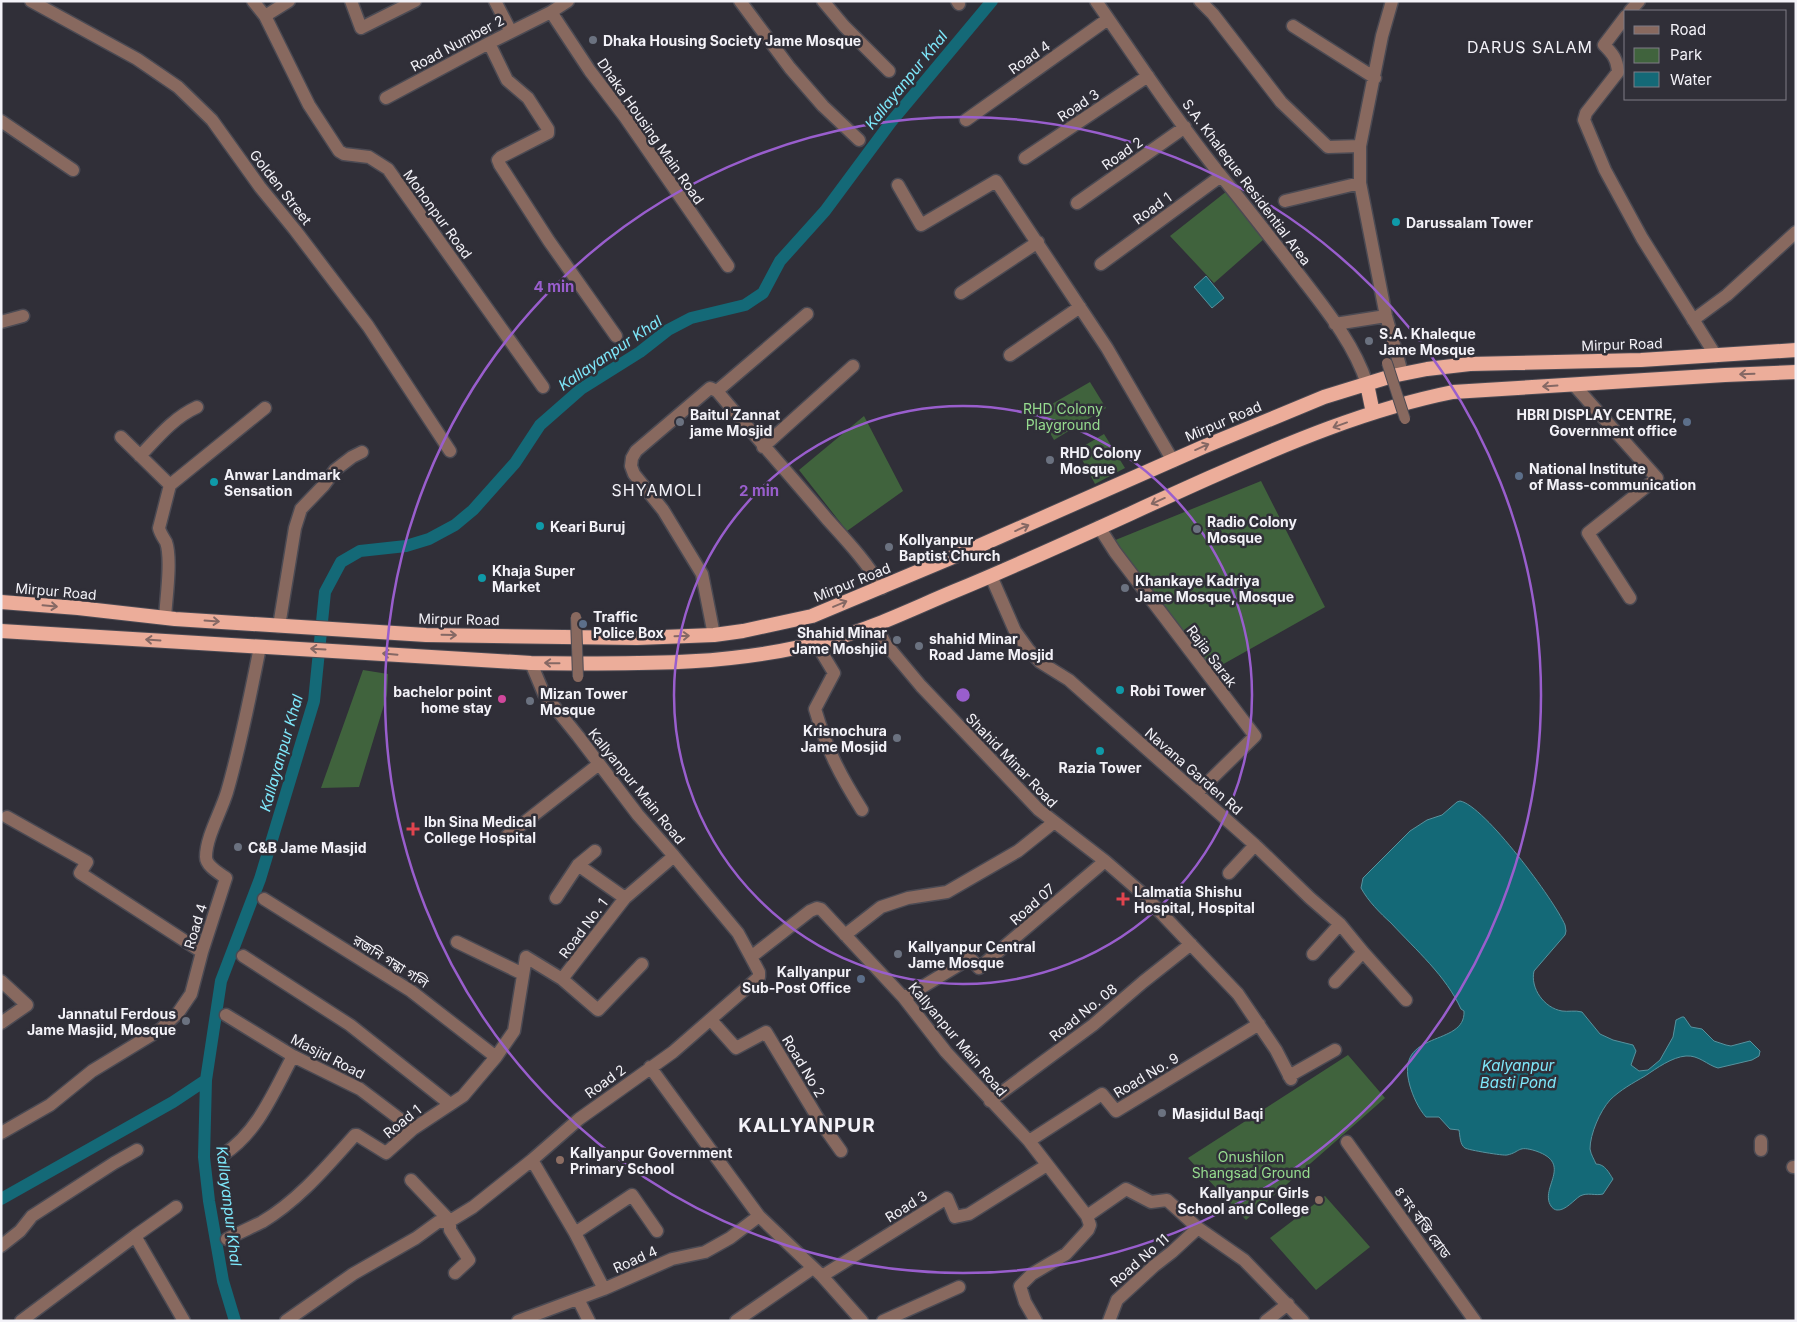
<svg xmlns="http://www.w3.org/2000/svg" width="1797" height="1322" font-family="Inter,'Noto Sans Bengali',sans-serif">
<style>
.green{fill:#40633d}
.water{fill:#146977;stroke:#57929e}
.lines{fill:none;stroke-linecap:round;stroke-linejoin:round}
.canal{stroke:#146977;stroke-width:12}
.minor-casing{stroke:#4b4a53;stroke-width:15}
.trunk-casing{stroke:#4b4a53;stroke-width:16}
.minor{stroke:#88695f;stroke-width:12}
.trunk{stroke:#ecad9a;stroke-width:14}
.pedestrian-bridge-casing{stroke:#4b4a53;stroke-width:12;stroke-linecap:butt}
.pedestrian-bridge{stroke:#88695f;stroke-width:10}
.oneway{stroke:#856864}
.ring{fill:none;stroke:#995ecd;stroke-width:2.5}
.worship-dot{fill:#6b7280;stroke:#302f38;stroke-width:2}
.culture-dot{fill:#0f9aa8;stroke:#302f38;stroke-width:2}
.service-dot{fill:#5c6f8a;stroke:#302f38;stroke-width:2}
.hotel-dot{fill:#d1479c;stroke:#302f38;stroke-width:2}
.health-dot{fill:#e0444e;stroke:#302f38;stroke-width:2}
.education-dot{fill:#8d6e63;stroke:#302f38;stroke-width:2}
.labels{text-anchor:middle;dominant-baseline:central;stroke-width:5;stroke-linejoin:round;paint-order:stroke}
.poi-label{font-size:14px;font-weight:bold;fill:#f3f2f8;stroke:#302f38;text-anchor:start}
.street-label{font-size:14px;fill:#f3f2f8;stroke:#302f38}
.park-label{font-size:14px;fill:#96dc8f;stroke:#302f38}
.water-label{font-size:15px;font-style:italic;fill:#7ee8fb;stroke:#302f38}
.quarter-label{font-size:16px;letter-spacing:1px;fill:#f3f2f8;stroke:#302f38}
.district-label{font-size:19px;font-weight:bold;letter-spacing:1px;fill:#f3f2f8;stroke:#302f38}
.centre{fill:#995ecd;stroke:#302f38;stroke-width:2.5}
.ring-label{font-size:15px;text-anchor:middle;font-weight:bold;fill:#995ecd;stroke:#302f38;stroke-width:5;stroke-linejoin:round;paint-order:stroke}
</style>
<rect width="100%" height="100%" fill="#302f38"/>
<path class="green" d="M1227,191L1264,239L1214,283L1170,236Z
M1090,382L1106,408L1054,440L1038,412Z
M864,416L903,491L847,531L799,470Z
M1104,434L1125,468L1095,484L1077,450Z
M1261,481L1325,607L1211,671L1113,541Z
M363,670L388,674L387,695L359,787L321,788Z
M1348,1055L1385,1098L1246,1220L1188,1158Z
M1325,1196L1370,1247L1316,1290L1270,1238Z"/>
<path class="water" d="M1206,276L1224,298L1212,308L1194,287Z
M1460,801C1484,805 1555,901 1565,925L1566,931L1565,935L1534,971C1530,988 1544,1008 1562,1011C1568,1012 1575,1010 1582,1012L1600,1034L1613,1040L1633,1045L1636,1051L1631,1065L1639,1071L1648,1070L1660,1060L1673,1037L1676,1020L1682,1017H1684L1691,1027L1702,1029L1714,1041L1726,1045L1731,1046L1750,1041L1760,1051L1759,1056L1752,1060L1718,1068C1707,1065 1699,1055 1686,1056C1672,1057 1657,1068 1645,1076C1633,1083 1620,1090 1610,1100C1600,1111 1590,1134 1590,1149C1591,1155 1594,1159 1596,1164C1605,1164 1609,1173 1613,1179L1603,1194C1595,1196 1588,1192 1580,1196C1574,1200 1565,1211 1557,1210C1555,1210 1552,1208 1551,1206C1539,1188 1574,1164 1536,1151C1517,1145 1521,1152 1507,1155C1504,1156 1468,1150 1465,1148C1460,1145 1460,1136 1459,1130L1450,1129L1439,1117H1426C1418,1108 1413,1096 1410,1086C1393,1028 1466,1048 1464,1011L1461,1009C1446,976 1416,950 1391,923C1380,913 1368,901 1361,888L1363,878L1410,831L1427,820L1442,815L1457,802Z"/>
<g class="lines">
<path class="canal" d="M1,1199L173,1102L206,1080
M235,1321L223,1281L209,1201L204,1157L206,1080L221,981L260,879L314,701L325,592L341,562L360,551L406,546L429,539L455,525L473,510L515,463L540,425L581,389L640,352L668,330L691,318L745,305L763,293L780,261L825,211L891,122L992,1"/>
<defs>
<path id="minor" d="M31,1L137,59L178,87L212,120L260,187L295,230L368,326L450,451
M253,1L265,16L309,105L339,151L344,154L369,157L388,169L543,387
M351,1L361,28L415,1
M495,1L511,32
M740,1L790,68L823,106L859,140
M823,1L844,26L889,71
M957,1L959,4
M1096,1C1137,60 1177,121 1222,177C1250,211 1277,246 1304,281C1328,312 1355,346 1367,384
M1200,1L1213,14L1281,102L1328,147L1360,146
M1392,1L1382,36L1360,146V183L1386,316L1402,373
M1630,11L1639,1
M551,12L590,71L625,117L728,266
M265,16L289,1
M1626,16L1604,45C1613,54 1617,59 1618,72L1586,113L1584,120L1605,170L1642,238L1716,356
M1293,26L1375,78
M489,43L507,80L528,98L548,129V133L501,157L498,160L500,165L549,241L616,336
M386,98L489,43L551,12L568,1
M966,120L1108,19
M1,121L73,170
M1025,158L1148,76
M898,185L921,225L996,181L1107,348L1173,461
M1285,201L1360,183
M1077,203L1185,127
M1101,264L1221,176
M961,293L1038,242
M1693,320L1727,295L1796,232
M1,322L23,316
M1335,324L1386,316
M1010,355L1080,307
M1574,385L1657,478L1588,533L1630,598
M717,391L807,314
M121,437L170,485
M763,447L853,366
M140,456C158,437 173,418 197,407
M170,485L265,408
M1099,527L1115,552L1255,736L1197,793
M991,576L1015,631L1028,649L1040,662L1069,680L1255,845L1310,898L1340,924L1363,952L1335,982
M165,618C166,599 172,559 166,542C163,537 160,533 159,528L170,485
M875,625L885,643L921,686L1039,810L1105,861L1143,894L1238,994L1276,1050L1291,1079
M279,626L295,528L301,509L324,485L335,470L352,457L362,452
M714,635L702,574L663,510L634,474L631,466L632,458L636,451L710,388L717,391C753,434 791,476 827,519C847,541 867,562 882,588
M816,643L834,673L815,709C827,750 840,775 862,810
M531,663L544,694L578,736L638,815L674,856L738,933L751,957L810,911L817,908L821,909L904,998L946,1052L1029,1141L1087,1216L1090,1225L1088,1230L1066,1254L1032,1274L1020,1286L1025,1302L1036,1321
M7,817L87,862L80,873L202,952
M507,836L599,764
M578,865L625,898
M1229,873L1255,845
M556,898L578,865L595,851
M264,899L411,991L496,1057
M845,935L881,907L908,898L947,892L1018,851L1053,823
M457,942L523,974
M1363,952L1406,1000
M1313,954L1340,924
M243,956L350,1025L450,1104
M562,979L598,1010L642,964
M1,981L27,1005L1,1023
M904,998L970,958L979,968L1105,861
M226,1015L293,1056L360,1089L413,1129
M711,1020L736,1048L766,1032L819,1120L841,1151
M650,1067L759,1216L822,1276L862,1321
M1289,1076L1335,1050
M990,1101L1093,1025L1143,982L1191,944
M1,1133L50,1105L92,1071L161,1029L178,1013L191,994L202,952L226,878C219,873 206,866 206,857C206,837 221,812 227,792C241,744 250,696 260,647
M1029,1141L1102,1094L1116,1111L1259,1024
M1761,1141V1150
M1347,1142L1475,1321
M224,1154C258,1132 274,1091 293,1056
M532,1160L575,1233L604,1289
M1793,1167H1794
M411,1180L450,1221V1230L469,1260L455,1273
M1087,1216L1126,1189L1151,1202L1167,1200L1198,1228L1244,1260L1303,1321
M575,1233L632,1195L657,1231
M135,1236L176,1207
M227,1239C238,1233 250,1228 262,1222C299,1200 327,1166 355,1135H357L386,1153L413,1129L463,1096L496,1057L514,1031L526,957L562,979L625,898L674,856
M1,1246L20,1231L32,1216L114,1163L137,1150
M822,1276L947,1198L955,1217L969,1214L1047,1165
M578,1299L589,1321
M21,1321L135,1236L184,1321
M286,1321L353,1274L416,1238L438,1222L450,1221L473,1207L532,1160L579,1119L673,1052L759,977V972L751,957
M518,1321L604,1289L672,1259L705,1252L730,1238L759,1216
M736,1321L813,1268
M883,1321L959,1287
M1109,1321L1117,1300L1154,1266L1172,1252L1198,1228
M1266,1321L1288,1304"/>
<path id="trunk" d="M1367,384L1373,413
M1,602L78,608L175,619L426,635L637,638L714,635L743,631L812,616L972,549L1203,447L1324,397L1392,376L1427,369L1470,364L1641,360L1796,350
M1,631L531,663C632,664 734,667 832,639C874,628 914,608 955,591C1040,556 1124,516 1209,478C1288,443 1368,409 1453,392L1725,375L1796,372"/>
</defs>
<use href="#minor" class="minor-casing"/>
<use href="#trunk" class="trunk-casing"/>
<use href="#minor" class="minor"/>
<use href="#trunk" class="trunk"/>
<defs>
<path id="pedestrian-bridge" d="M1387,363L1405,419
M576,617L578,677"/>
</defs>
<use href="#pedestrian-bridge" class="pedestrian-bridge-casing"/>
<use href="#pedestrian-bridge" class="pedestrian-bridge"/>
</g>
<defs><path id="oneway-shaft" d="M-6 0H5M1.5-3L5.5 0L1.5 3" fill="none" stroke-width="1.6" stroke-linecap="round" stroke-linejoin="round" transform="scale(1.25)"/></defs>
<g class="oneway">
<use href="#oneway-shaft" transform="translate(1747 374) rotate(178)"/>
<use href="#oneway-shaft" transform="translate(1550 386) rotate(176)"/>
<use href="#oneway-shaft" transform="translate(1340 425) rotate(160)"/>
<use href="#oneway-shaft" transform="translate(1202 447) rotate(-24)"/>
<use href="#oneway-shaft" transform="translate(1158 501) rotate(156)"/>
<use href="#oneway-shaft" transform="translate(1022 528) rotate(-24)"/>
<use href="#oneway-shaft" transform="translate(840 604) rotate(-23)"/>
<use href="#oneway-shaft" transform="translate(50 606) rotate(5)"/>
<use href="#oneway-shaft" transform="translate(212 621) rotate(4)"/>
<use href="#oneway-shaft" transform="translate(449 635) rotate(1)"/>
<use href="#oneway-shaft" transform="translate(682 636) rotate(-2)"/>
<use href="#oneway-shaft" transform="translate(153 640) rotate(-176)"/>
<use href="#oneway-shaft" transform="translate(318 649) rotate(-177)"/>
<use href="#oneway-shaft" transform="translate(390 654) rotate(-175)"/>
<use href="#oneway-shaft" transform="translate(552 663) rotate(-179)"/>
</g>
<g class="ring">
<circle cx="963" cy="695" r="289"/>
<circle cx="963" cy="695" r="578"/>
</g>
<g class="worship-dot">
<circle cx="593" cy="40" r="5"/>
<circle cx="1369" cy="341" r="5"/>
<circle cx="680" cy="422" r="5"/>
<circle cx="1050" cy="460" r="5"/>
<circle cx="1197" cy="529" r="5"/>
<circle cx="889" cy="547" r="5"/>
<circle cx="1125" cy="588" r="5"/>
<circle cx="897" cy="640" r="5"/>
<circle cx="919" cy="646" r="5"/>
<circle cx="530" cy="701" r="5"/>
<circle cx="897" cy="738" r="5"/>
<circle cx="238" cy="847" r="5"/>
<circle cx="898" cy="954" r="5"/>
<circle cx="186" cy="1021" r="5"/>
<circle cx="1162" cy="1113" r="5"/>
</g>
<g class="culture-dot">
<circle cx="1396" cy="222" r="5"/>
<circle cx="214" cy="482" r="5"/>
<circle cx="540" cy="526" r="5"/>
<circle cx="482" cy="578" r="5"/>
<circle cx="1120" cy="690" r="5"/>
<circle cx="1100" cy="751" r="5"/>
</g>
<g class="service-dot">
<circle cx="1687" cy="422" r="5"/>
<circle cx="1519" cy="476" r="5"/>
<circle cx="583" cy="624" r="5"/>
<circle cx="861" cy="979" r="5"/>
</g>
<circle class="hotel-dot" cx="502" cy="699" r="5"/>
<g class="health-dot">
<path d="M410.5 821.5h5v5h5v5h-5v5h-5v-5h-5v-5h5z"/>
<path d="M1120.5 891.5h5v5h5v5h-5v5h-5v-5h-5v-5h5z"/>
</g>
<g class="education-dot">
<circle cx="560" cy="1160" r="5"/>
<circle cx="1319" cy="1200" r="5"/>
</g>
<g class="labels">
<g class="poi-label">
<text x="603" y="40">Dhaka Housing Society Jame Mosque</text>
<text x="1406" y="222">Darussalam Tower</text>
<text x="1379" y="333">S.A. Khaleque<tspan x="1379" dy="16">Jame Mosque</tspan></text>
<text x="690" y="414">Baitul Zannat<tspan x="690" dy="16">jame Mosjid</tspan></text>
<text x="1677" y="414" text-anchor="end">HBRI DISPLAY CENTRE,<tspan x="1677" dy="16">Government office</tspan></text>
<text x="1060" y="452">RHD Colony<tspan x="1060" dy="16">Mosque</tspan></text>
<text x="1529" y="468">National Institute<tspan x="1529" dy="16">of Mass-communication</tspan></text>
<text x="224" y="474">Anwar Landmark<tspan x="224" dy="16">Sensation</tspan></text>
<text x="1207" y="521">Radio Colony<tspan x="1207" dy="16">Mosque</tspan></text>
<text x="550" y="526">Keari Buruj</text>
<text x="899" y="539">Kollyanpur<tspan x="899" dy="16">Baptist Church</tspan></text>
<text x="492" y="570">Khaja Super<tspan x="492" dy="16">Market</tspan></text>
<text x="1135" y="580">Khankaye Kadriya<tspan x="1135" dy="16">Jame Mosque, Mosque</tspan></text>
<text x="593" y="616">Traffic<tspan x="593" dy="16">Police Box</tspan></text>
<text x="887" y="632" text-anchor="end">Shahid Minar<tspan x="887" dy="16">Jame Moshjid</tspan></text>
<text x="929" y="638">shahid Minar<tspan x="929" dy="16">Road Jame Mosjid</tspan></text>
<text x="1130" y="690">Robi Tower</text>
<text x="492" y="691" text-anchor="end">bachelor point<tspan x="492" dy="16">home stay</tspan></text>
<text x="540" y="693">Mizan Tower<tspan x="540" dy="16">Mosque</tspan></text>
<text x="887" y="730" text-anchor="end">Krisnochura<tspan x="887" dy="16">Jame Mosjid</tspan></text>
<text x="1100" y="767" text-anchor="middle">Razia Tower</text>
<text x="424" y="821">Ibn Sina Medical<tspan x="424" dy="16">College Hospital</tspan></text>
<text x="248" y="847">C&amp;B Jame Masjid</text>
<text x="1134" y="891">Lalmatia Shishu<tspan x="1134" dy="16">Hospital, Hospital</tspan></text>
<text x="908" y="946">Kallyanpur Central<tspan x="908" dy="16">Jame Mosque</tspan></text>
<text x="851" y="971" text-anchor="end">Kallyanpur<tspan x="851" dy="16">Sub-Post Office</tspan></text>
<text x="176" y="1013" text-anchor="end">Jannatul Ferdous<tspan x="176" dy="16">Jame Masjid, Mosque</tspan></text>
<text x="1172" y="1113">Masjidul Baqi</text>
<text x="570" y="1152">Kallyanpur Government<tspan x="570" dy="16">Primary School</tspan></text>
<text x="1309" y="1192" text-anchor="end">Kallyanpur Girls<tspan x="1309" dy="16">School and College</tspan></text>
</g>
<g class="street-label">
<text transform="translate(457 43) rotate(-28)">Road Number 2</text>
<text transform="translate(1029 57) rotate(-35)">Road 4</text>
<text transform="translate(1078 105) rotate(-34)">Road 3</text>
<text transform="translate(651 131) rotate(55)">Dhaka Housing Main Road</text>
<text transform="translate(1122 153) rotate(-35)">Road 2</text>
<text transform="translate(1247 182) rotate(53)">S.A. Khaleque Residential Area</text>
<text transform="translate(281 187) rotate(52)">Golden Street</text>
<text transform="translate(1152 208) rotate(-36)">Road 1</text>
<text transform="translate(438 214) rotate(54)">Mohonpur Road</text>
<text transform="translate(1622 344) rotate(-2)">Mirpur Road</text>
<text transform="translate(1223 421) rotate(-23)">Mirpur Road</text>
<text transform="translate(852 582) rotate(-22)">Mirpur Road</text>
<text transform="translate(56 591) rotate(5)">Mirpur Road</text>
<text transform="translate(459 619) rotate(1)">Mirpur Road</text>
<text transform="translate(1212 656) rotate(53)">Rajia Sarak</text>
<text transform="translate(1012 760) rotate(46)">Shahid Minar Road</text>
<text transform="translate(1194 771) rotate(41)">Navana Garden Rd</text>
<text transform="translate(637 786) rotate(51)">Kallyanpur Main Road</text>
<text transform="translate(1032 904) rotate(-41)">Road 07</text>
<text transform="translate(195 926) rotate(-73)">Road 4</text>
<text transform="translate(583 928) rotate(-53)">Road No. 1</text>
<text transform="translate(391 961) rotate(32)">রজনি গন্ধা গলি</text>
<text transform="translate(1083 1012) rotate(-39)">Road No. 08</text>
<text transform="translate(958 1039) rotate(50)">Kallyanpur Main Road</text>
<text transform="translate(328 1056) rotate(27)">Masjid Road</text>
<text transform="translate(804 1066) rotate(59)">Road No 2</text>
<text transform="translate(1146 1075) rotate(-31)">Road No. 9</text>
<text transform="translate(605 1081) rotate(-36)">Road 2</text>
<text transform="translate(402 1121) rotate(-39)">Road 1</text>
<text transform="translate(906 1206) rotate(-32)">Road 3</text>
<text transform="translate(1423 1222) rotate(54)">৪ নং বস্তি রোড</text>
<text transform="translate(635 1259) rotate(-24)">Road 4</text>
<text transform="translate(1139 1260) rotate(-41)">Road No 11</text>
</g>
<g class="park-label">
<text x="1063" y="408">RHD Colony<tspan x="1063" dy="16">Playground</tspan></text>
<text x="1251" y="1156">Onushilon<tspan x="1251" dy="16">Shangsad Ground</tspan></text>
</g>
<g class="water-label">
<text transform="translate(906 80) rotate(-51)">Kallayanpur Khal</text>
<text transform="translate(610 353) rotate(-34)">Kallayanpur Khal</text>
<text transform="translate(281 753) rotate(-74)">Kallayanpur Khal</text>
<text x="1518" y="1065">Kalyanpur<tspan x="1518" dy="17">Basti Pond</tspan></text>
<text transform="translate(229 1206) rotate(83)">Kallayanpur Khal</text>
</g>
<g class="quarter-label">
<text x="1530" y="47">DARUS SALAM</text>
<text x="657" y="490">SHYAMOLI</text>
</g>
<g class="district-label">
<text x="807" y="1125">KALLYANPUR</text>
</g>
</g>
<circle cx="963" cy="695" r="8" class="centre"/>
<g class="ring-label">
<text x="554" y="292">4 min</text>
<text x="759" y="496">2 min</text>
</g>
<rect width="1797" height="1322" fill="none" stroke="#f3f2f8" stroke-width="5"/>
<rect x="1624" y="10" width="162" height="90" fill="#302f38" stroke="#7e7d85"/>
<rect x="1634" y="26" width="25" height="8" fill="#88695f" stroke="#7e7d85"/>
<text x="1670" y="35" font-size="15" fill="#f3f2f8">Road</text>
<rect x="1634" y="48" width="25" height="15" fill="#40633d" stroke="#7e7d85"/>
<text x="1670" y="60" font-size="15" fill="#f3f2f8">Park</text>
<rect x="1634" y="72" width="25" height="15" fill="#146977" stroke="#7e7d85"/>
<text x="1670" y="85" font-size="15" fill="#f3f2f8">Water</text>
</svg>
